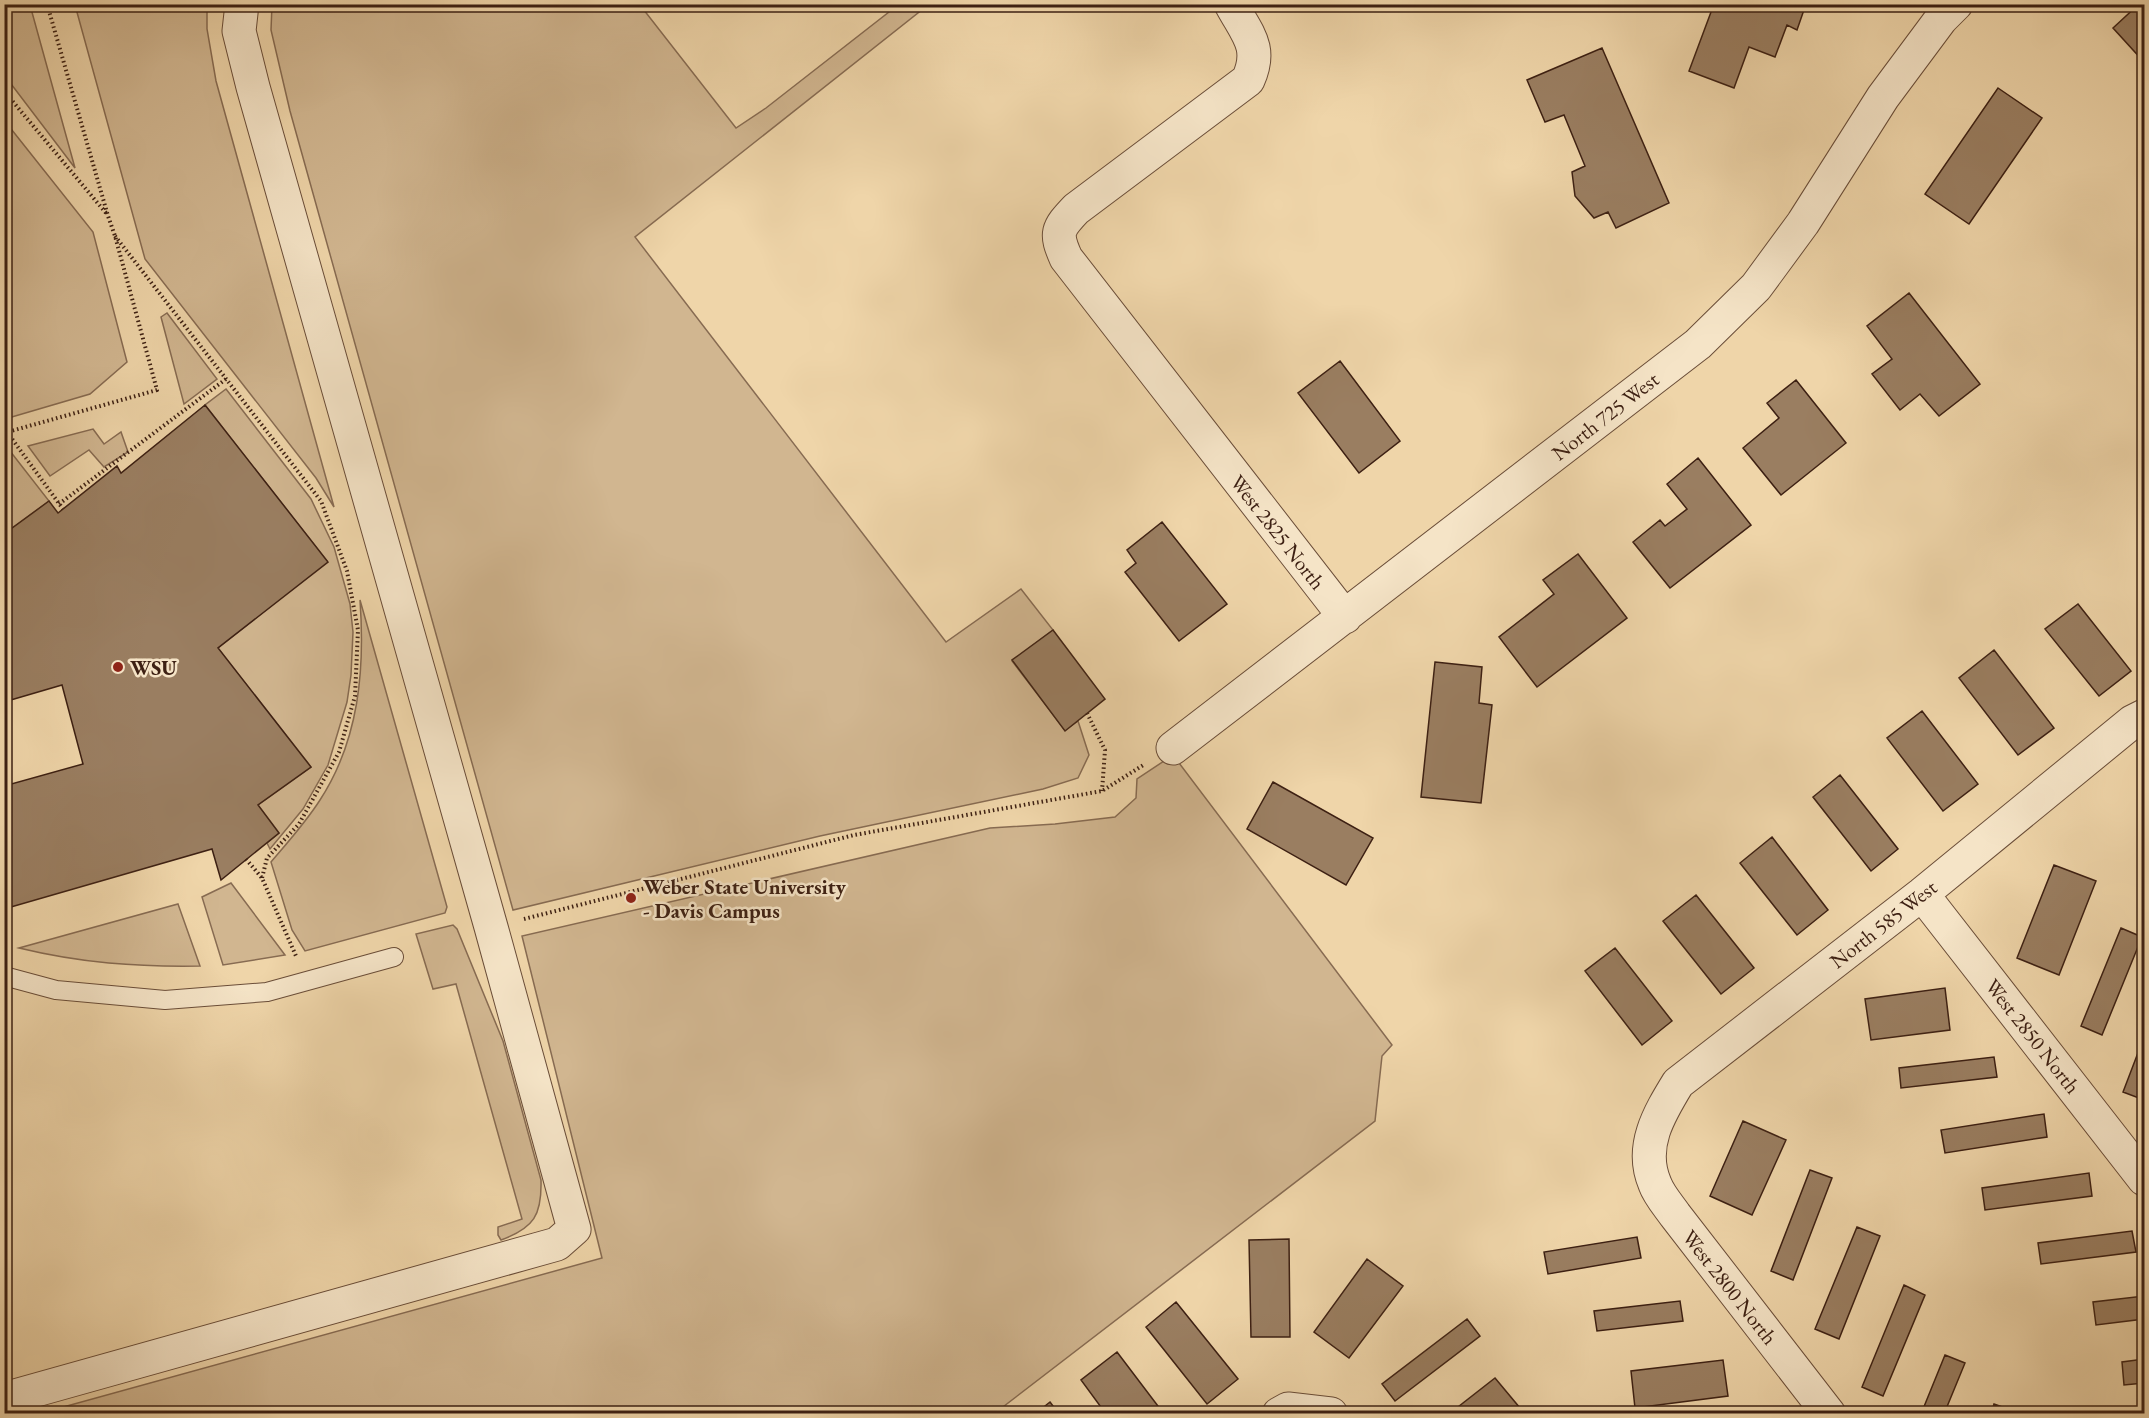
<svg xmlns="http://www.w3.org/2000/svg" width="2149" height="1418" font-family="'EB Garamond',serif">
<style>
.green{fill:#d1b690;stroke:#876b52;stroke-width:1.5}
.building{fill:#9a7e61;stroke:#3d2013;stroke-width:1.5}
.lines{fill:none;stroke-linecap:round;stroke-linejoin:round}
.lane-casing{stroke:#6a4d38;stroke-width:20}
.street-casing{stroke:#6a4d38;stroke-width:35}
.path{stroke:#3d2013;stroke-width:4;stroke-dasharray:1.5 3;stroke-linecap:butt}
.lane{stroke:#f5e4c7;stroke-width:18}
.street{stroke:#f5e4c7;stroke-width:33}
.poi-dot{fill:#8f2418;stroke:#f5e4c7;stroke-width:2}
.labels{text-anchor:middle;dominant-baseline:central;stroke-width:5;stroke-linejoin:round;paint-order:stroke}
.street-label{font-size:21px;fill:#3d2013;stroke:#f5e4c7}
.poi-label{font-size:21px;font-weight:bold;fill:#3d2013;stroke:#f5e4c7;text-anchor:start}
</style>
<rect width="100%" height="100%" fill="#efd5a9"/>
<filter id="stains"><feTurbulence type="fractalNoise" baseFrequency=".00333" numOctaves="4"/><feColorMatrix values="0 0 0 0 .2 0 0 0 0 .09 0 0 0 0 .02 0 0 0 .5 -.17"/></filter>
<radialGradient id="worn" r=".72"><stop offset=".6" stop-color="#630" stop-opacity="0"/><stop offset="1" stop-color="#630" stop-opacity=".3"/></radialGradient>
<path class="green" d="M5,4L30,5L75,168L5,76Z
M75,5H207V29L216,81L334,507L316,478L145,259Z
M272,5H640L736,128L766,108L898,5H928L635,237L946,642L1021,589L1053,630L1012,661L1065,730L1078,721L1089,755L1078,778L1043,789L820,836L513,910L290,111L271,30Z
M4,120L93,232L127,362L90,394L5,419V363L9,362L4,347Z
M167,313L217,379L184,404L161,317Z
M226,389L311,499L334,547L350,604L353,632L351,675L347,702L328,765L303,809L270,849L267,843L279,833L258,805L311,767L218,648L327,561L205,405Z
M93,429L104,444L121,432L128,452L104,467L89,450L50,476L28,446Z
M10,451L49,501L5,534V453Z
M360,600L447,907L445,913L305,951L292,930L271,862C288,842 306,822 320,800C359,740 365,670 360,600Z
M1173,755L1392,1045L1382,1056L1375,1121L995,1413L38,1414L602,1258L522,936L990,828L1055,824L1115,817L1136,798L1137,779Z
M231,883L285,955L223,965L202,897Z
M178,904L200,966C136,967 81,963 19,948Z
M453,925L457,929L503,1041L541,1180C542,1215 534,1228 501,1240L498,1235V1227L522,1219L456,984L433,989L416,934Z"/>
<path class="building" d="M1714,4H1806L1797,30L1787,25L1775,57L1749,47L1734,88L1689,71Z
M2139,4H2144V62L2113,28Z
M1602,48L1669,203L1616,228L1608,212L1594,218L1575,196L1572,172L1585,166L1564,115L1545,122L1527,80Z
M1998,88L2042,118L1969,224L1925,194Z
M1909,293L1980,384L1939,416L1920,394L1900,410L1872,374L1892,359L1867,326Z
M1340,361L1400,441L1359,473L1298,393Z
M1796,380L1846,443L1781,495L1743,448L1779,418L1767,403Z
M205,405L328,562L218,648L311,767L258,805L279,833L221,880L212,849L4,909V786L83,764L62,685L4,702V534L49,501L58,513L117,466L121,473Z
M1698,458L1751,525L1670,588L1633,542L1660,520L1665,526L1687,509L1667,484Z
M1162,522L1227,604L1179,641L1125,572L1136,563L1127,550Z
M1578,554L1627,618L1537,687L1499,637L1554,594L1543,580Z
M2078,604L2131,671L2099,696L2045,629Z
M1053,630L1105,699L1065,731L1012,660Z
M1994,650L2054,728L2018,755L1959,678Z
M1435,662L1482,667L1479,703L1492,705L1481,803L1421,797Z
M1922,711L1978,784L1943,811L1887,738Z
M1840,775L1898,849L1871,871L1813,797Z
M1273,782L1373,838L1346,885L1247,829Z
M1772,837L1828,910L1797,935L1740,863Z
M2054,865L2096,881L2059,975L2017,958Z
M1696,895L1754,968L1721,994L1663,921Z
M2121,928L2142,937L2102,1035L2081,1026Z
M1615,948L1672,1021L1642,1045L1585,971Z
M1945,988L1950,1030L1871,1040L1865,999Z
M2144,1037V1100L2123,1092Z
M1994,1057L1997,1077L1901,1088L1899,1068Z
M2044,1114L2047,1137L1945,1153L1941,1130Z
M1743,1121L1786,1140L1752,1215L1710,1196Z
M1810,1170L1832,1178L1793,1280L1771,1271Z
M2089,1173L2092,1196L1985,1210L1982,1188Z
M1857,1227L1880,1236L1839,1339L1815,1329Z
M2132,1231L2136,1252L2041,1264L2038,1243Z
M1637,1237L1641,1258L1548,1274L1544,1252Z
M1289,1239L1290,1337H1251L1249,1240Z
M1367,1259L1403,1286L1349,1358L1314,1332Z
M1904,1285L1925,1295L1883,1396L1862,1387Z
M2144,1296V1319L2096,1325L2093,1302Z
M1680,1301L1683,1321L1597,1331L1594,1311Z
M1176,1302L1238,1379L1207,1404L1146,1327Z
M1467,1319L1480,1336L1395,1401L1382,1384Z
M1117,1352L1164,1414H1106L1081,1380Z
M1945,1355L1965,1363L1944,1414H1921Z
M2144,1359V1383L2124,1385L2122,1362Z
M1723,1360L1728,1396L1635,1408L1631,1371Z
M1495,1378L1520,1408L1513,1414H1449Z
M1050,1402L1059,1414H1035Z
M1994,1404L2016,1412L2015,1414H1991Z"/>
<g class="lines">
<defs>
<path id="lane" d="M4,976L56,990L165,1000L267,992L394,957"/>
<path id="street" d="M1231,4C1247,34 1263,47 1248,80L1076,209C1057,229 1055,233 1066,258L1345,617
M1173,748L1698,344L1756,287L1803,223L1883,97L1941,19L1956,4
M1922,894L2144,1179
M4,1399L557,1244L574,1229L491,927L253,87L239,31L242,4
M1279,1414L1288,1409L1331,1414
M1829,1414L1675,1215C1668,1205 1659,1195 1655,1184C1639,1147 1659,1114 1678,1083L1922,894L2132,722L2144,716"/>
</defs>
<use href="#lane" class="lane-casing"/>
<use href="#street" class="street-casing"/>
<path class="path" d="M4,91L106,213
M115,236L321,501L347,571L358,630L355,696L339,752L299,824L267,858L262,878
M7,432L63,509
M4,433L157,390L115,236L108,216L47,4
M59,504L226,379
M1087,713L1105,750L1102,791
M246,859L262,878L296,956
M524,919L854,835L1102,791L1145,764"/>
<use href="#lane" class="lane"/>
<use href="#street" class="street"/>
</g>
<g class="poi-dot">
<circle cx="118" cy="667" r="6"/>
<circle cx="631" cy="898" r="6"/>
</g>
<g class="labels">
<g class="street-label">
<text transform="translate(1605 416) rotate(-38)">North 725 West</text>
<text transform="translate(1278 532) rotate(52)">West 2825 North</text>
<text transform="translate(1883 924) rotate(-38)">North 585 West</text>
<text transform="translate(2033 1036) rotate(52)">West 2850 North</text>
<text transform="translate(1730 1287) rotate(52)">West 2800 North</text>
</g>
<g class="poi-label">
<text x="130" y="667">WSU</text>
<text x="643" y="886">Weber State University<tspan x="643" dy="24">- Davis Campus</tspan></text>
</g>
</g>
<rect width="2149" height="1418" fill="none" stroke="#efd5a9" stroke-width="24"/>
<rect x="6" y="6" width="2137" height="1406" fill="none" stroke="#3d2013" stroke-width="3"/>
<rect x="12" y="12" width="2125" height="1394" fill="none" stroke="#3d2013" stroke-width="1.5"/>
<rect width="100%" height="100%" filter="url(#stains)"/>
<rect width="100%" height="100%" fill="url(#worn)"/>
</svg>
